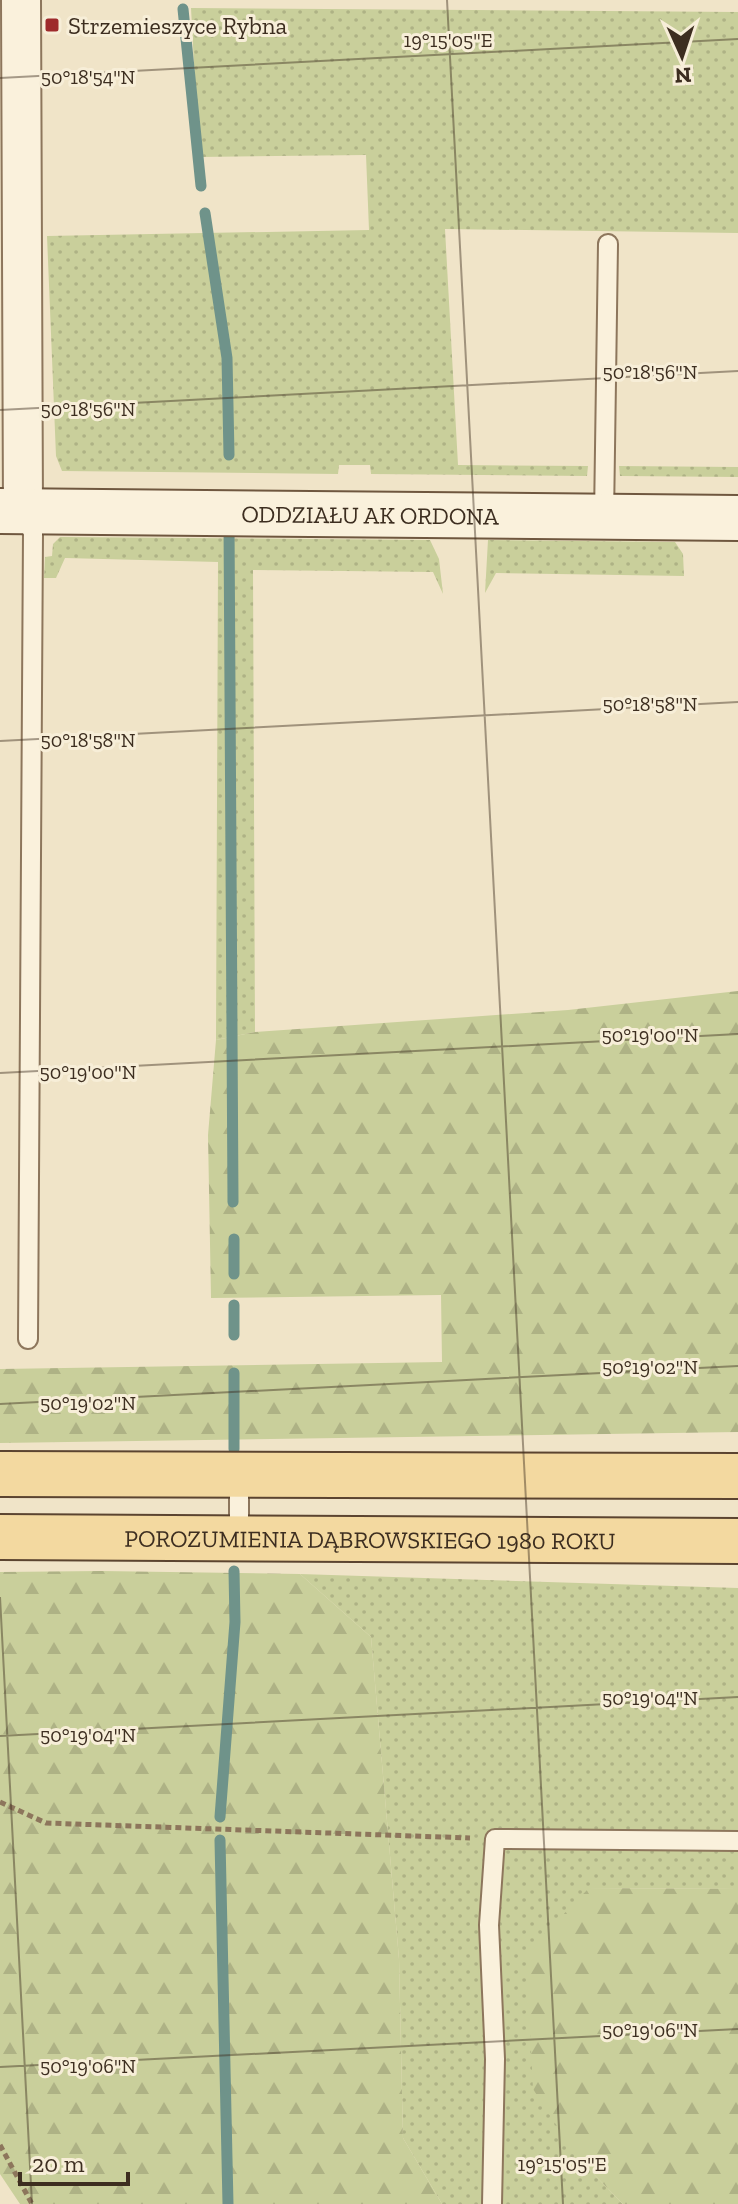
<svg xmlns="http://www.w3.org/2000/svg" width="738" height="2204" font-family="'Zilla Slab',serif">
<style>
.grass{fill:url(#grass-dots)}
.forest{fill:url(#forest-firs)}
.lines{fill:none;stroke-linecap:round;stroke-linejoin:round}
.stream{stroke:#6f938a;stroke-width:11}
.lane-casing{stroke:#8d765c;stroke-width:22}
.street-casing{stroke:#8d765c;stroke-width:42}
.secondary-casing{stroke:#6f573f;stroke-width:48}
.primary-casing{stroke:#5b4430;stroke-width:48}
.path{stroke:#8d765c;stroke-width:5;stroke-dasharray:6 4;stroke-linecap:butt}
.lane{stroke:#faf1dc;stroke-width:18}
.street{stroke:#faf1dc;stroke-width:38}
.secondary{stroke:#faf1dc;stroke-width:44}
.primary{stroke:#f3d9a0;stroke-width:44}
.ticks{fill:none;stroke:#3d2e20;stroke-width:2;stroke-opacity:0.45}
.poi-dot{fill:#9e2a2b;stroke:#f7eed8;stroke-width:3}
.labels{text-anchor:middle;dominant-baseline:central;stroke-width:6;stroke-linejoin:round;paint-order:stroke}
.poi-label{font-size:24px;fill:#3d2e20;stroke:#f7eed8;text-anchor:start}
.street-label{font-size:24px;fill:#3d2e20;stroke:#f7eed8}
.ticks-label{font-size:20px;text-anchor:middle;fill:#3d2e20;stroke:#f7eed8;stroke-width:6;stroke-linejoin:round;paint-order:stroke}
</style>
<defs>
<pattern id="grass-dots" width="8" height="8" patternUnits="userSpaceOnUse" patternTransform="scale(2)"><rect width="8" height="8" fill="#c9cf9b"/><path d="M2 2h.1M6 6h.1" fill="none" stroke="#aeb285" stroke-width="1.8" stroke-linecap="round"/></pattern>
<pattern id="forest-firs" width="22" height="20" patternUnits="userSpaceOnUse" patternTransform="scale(2)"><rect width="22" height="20" fill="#c9cf9b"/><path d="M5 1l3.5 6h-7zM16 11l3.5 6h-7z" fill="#aeb285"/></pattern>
</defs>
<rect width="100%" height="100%" fill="#f0e4c8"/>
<path class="grass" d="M191,8L738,12V233L445,229L458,465L588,466L587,476L371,474L370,465H339L338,474L62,471L56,456L47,236L369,230L366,155L199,157Z
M619,466L738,467V477L620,476Z
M60,537L430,540L439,559L443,594L433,572L253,570L255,1032L216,1040L218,562L65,558L56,578H44L45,557L52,556L53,544Z
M488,540L675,542L683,554L684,576L496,573L485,593Z
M300,1574L738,1588V1889L589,1888L577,2157L623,2204H442L403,2138L399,1959L371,1637Z"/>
<path class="forest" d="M738,991V1432L0,1443V1369L442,1362L441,1295L211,1298L208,1135L216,1040L255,1032L568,1010Z
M101,1571L300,1574L371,1637L399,1959L403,2138L442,2204H20L0,2174V1572Z
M589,1888L738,1889V2204H623L577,2157L533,2089L526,1953Z"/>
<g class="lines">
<path class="stream" d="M183,9L201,186
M205,213L227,358L229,455
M229,522L233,1202
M234,1274V1239
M234,1305V1335
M234,1373V1449
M220,1817L235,1622L234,1571
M220,1840L228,2204"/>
<defs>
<path id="lane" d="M24,514L33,533L28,1339
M604,517L608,244
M239,1538V1475
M492,2204L495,2059L489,1925L495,1839L738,1841"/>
<path id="street" d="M21,0L23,511"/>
<g id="secondary">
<path id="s1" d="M0,511L738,518"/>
</g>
<g id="primary">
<path d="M0,1474L738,1476"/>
<path id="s2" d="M0,1537L738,1541"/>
</g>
</defs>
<use href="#lane" class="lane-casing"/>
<use href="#street" class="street-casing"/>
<use href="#secondary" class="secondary-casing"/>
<use href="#primary" class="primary-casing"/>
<path class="path" d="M0,1802L46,1823L470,1838
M0,2145L32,2204"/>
<use href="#lane" class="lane"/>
<use href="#street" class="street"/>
<use href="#secondary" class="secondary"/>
<use href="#primary" class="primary"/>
</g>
<path class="ticks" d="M447,0L563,2204M0,78L738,39M0,410L738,371M0,741L738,702M0,1073L738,1034M0,1404L738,1366M0,1597L32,2204M0,1736L738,1697M0,2067L738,2029"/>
<rect class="poi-dot" x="44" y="17" width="16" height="16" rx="4"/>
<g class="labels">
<g class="poi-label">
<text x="68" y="25">Strzemieszyce Rybna</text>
</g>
<g class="street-label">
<text stroke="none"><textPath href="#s1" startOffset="370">ODDZIAŁU AK ORDONA</textPath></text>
<text stroke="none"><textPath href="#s2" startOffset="370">POROZUMIENIA DĄBROWSKIEGO 1980 ROKU</textPath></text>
</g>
</g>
<g class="ticks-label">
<text x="448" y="47">19°15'05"E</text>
<text x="88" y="84">50°18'54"N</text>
<text x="650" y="379">50°18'56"N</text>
<text x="88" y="416">50°18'56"N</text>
<text x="650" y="711">50°18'58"N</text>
<text x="88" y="747">50°18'58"N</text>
<text x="650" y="1042">50°19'00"N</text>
<text x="88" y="1079">50°19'00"N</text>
<text x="650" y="1374">50°19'02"N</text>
<text x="88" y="1410">50°19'02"N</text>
<text x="650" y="1705">50°19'04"N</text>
<text x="88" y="1742">50°19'04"N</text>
<text x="650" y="2037">50°19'06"N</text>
<text x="88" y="2073">50°19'06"N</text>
<text x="562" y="2171">19°15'05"E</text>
</g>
<g transform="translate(682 56) rotate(177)" stroke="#f7eed8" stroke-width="6" paint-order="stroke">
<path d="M0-6L14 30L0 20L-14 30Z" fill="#3d2e20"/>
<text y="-12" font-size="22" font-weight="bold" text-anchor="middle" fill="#3d2e20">N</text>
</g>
<path d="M20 2172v12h108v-12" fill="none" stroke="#3d2e20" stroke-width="4"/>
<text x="32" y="2172" font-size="24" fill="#3d2e20" stroke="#f7eed8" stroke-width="6" paint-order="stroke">20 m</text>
</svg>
